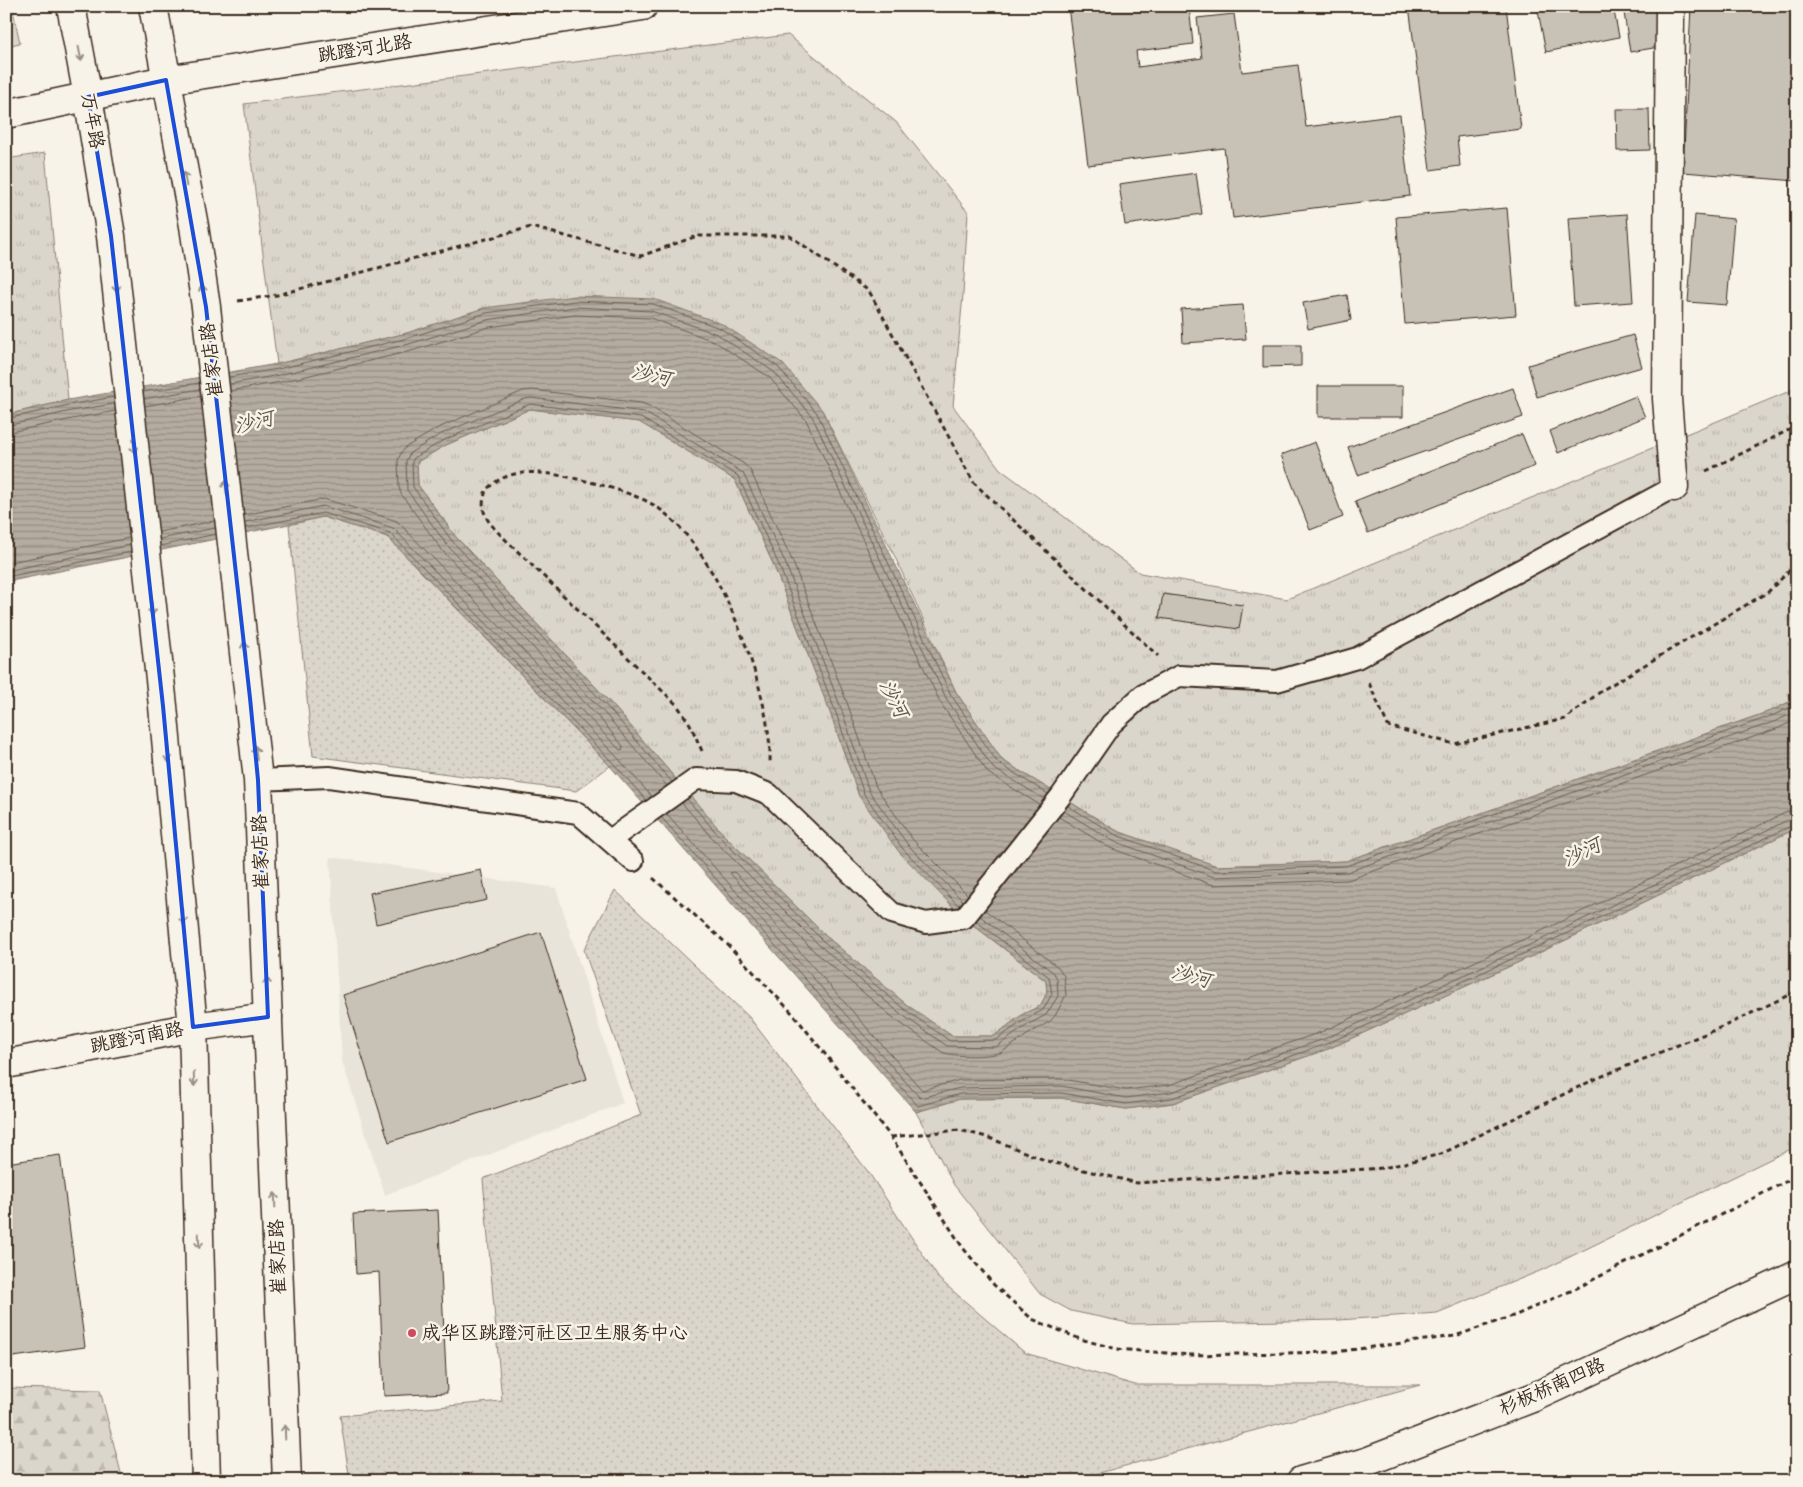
<svg xmlns="http://www.w3.org/2000/svg" width="1803" height="1487" font-family="Mynerve,'LXGW WenKai TC',sans-serif">
<style>
.built{fill:#e9e4d9}
.grass{fill:url(#grass-dots);stroke:#8b8074}
.forest{fill:url(#forest-firs);stroke:#8b8074}
.park{fill:url(#park-tufts);stroke:#8b8074}
.water{fill:url(#water-rules);stroke:#84786c;fill-rule:evenodd}
.lines{fill:none;stroke-linecap:round;stroke-linejoin:round}
.shore{stroke:#6b5e52;stroke-width:1}
.building{fill:#c8c1b6;stroke:#3b2a1e}
.service-casing{stroke:#3b2a1e;stroke-width:24}
.minor-casing{stroke:#3b2a1e;stroke-width:31}
.tertiary-casing{stroke:#3b2a1e;stroke-width:31}
.secondary-casing{stroke:#3b2a1e;stroke-width:31}
.path{stroke:#3b2a1e;stroke-width:3;stroke-dasharray:5 4;stroke-linecap:butt}
.service{stroke:#f7f3e8;stroke-width:20}
.minor{stroke:#f7f3e8;stroke-width:28}
.tertiary{stroke:#f7f3e8;stroke-width:28}
.secondary{stroke:#f7f3e8;stroke-width:28}
.oneway{stroke:#998e83}
.marked{fill:none;stroke:#1d4ed8;stroke-width:4;stroke-linejoin:round}
.poi-dot{fill:#d1495b;stroke:#f7f3e8;stroke-width:2}
.labels{text-anchor:middle;dominant-baseline:central;stroke-width:5;stroke-linejoin:round;paint-order:stroke}
.street-label{font-size:19px;fill:#3b2a1e;stroke:#f7f3e8}
.poi-label{font-size:19px;fill:#3b2a1e;stroke:#f7f3e8;text-anchor:start}
.water-label{font-size:20px;font-style:italic;fill:#5f5145;stroke:#f7f3e8}
</style>
<defs>
<pattern id="grass-dots" width="8" height="8" patternUnits="userSpaceOnUse" patternTransform="scale(1.25)"><rect width="8" height="8" fill="#dbd6cb"/><path d="M2 2h.1M6 6h.1" fill="none" stroke="#bdb8ae" stroke-width="1.8" stroke-linecap="round"/></pattern>
<pattern id="forest-firs" width="22" height="20" patternUnits="userSpaceOnUse" patternTransform="scale(1.25)"><rect width="22" height="20" fill="#dbd6cb"/><path d="M5 1l3.5 6h-7zM16 11l3.5 6h-7z" fill="#bdb8ae"/></pattern>
<pattern id="park-tufts" width="24" height="20" patternUnits="userSpaceOnUse" patternTransform="scale(1.25)"><rect width="24" height="20" fill="#dbd6cb"/><path d="M3 7l-1-3M5 7V3M7 7l1-3M15 17l-1-3M17 17v-4M19 17l1-3" fill="none" stroke="#bdb8ae"/></pattern>
<pattern id="water-rules" width="6" height="5" patternUnits="userSpaceOnUse" patternTransform="scale(1.25)"><rect width="6" height="5" fill="#b4aca0"/><path d="M0 2.5h6" fill="none" stroke="#948c82"/></pattern>
</defs>
<rect width="100%" height="100%" fill="#f7f3e8"/>
<filter id="ink" filterUnits="userSpaceOnUse"><feTurbulence type="fractalNoise" baseFrequency=".02" numOctaves="2"/><feDisplacementMap in="SourceGraphic" scale="10" xChannelSelector="R" yChannelSelector="G"/><feConvolveMatrix kernelMatrix="1 2 1 2 8 2 1 2 1" color-interpolation-filters="sRGB"/></filter>
<g filter="url(#ink)">
<path class="built" d="M330,857L556,888L623,1103L385,1195L342,1061Z"/>
<path class="grass" d="M323,517L387,537L610,766L576,791L313,756L289,525Z
M615,890L749,1017L869,1173L939,1279L1025,1353L1135,1385H1420L1070,1481H350L340,1416L502,1401L483,1179L641,1115L584,950Z"/>
<path class="forest" d="M6,1388L100,1390L123,1481H6Z"/>
<path class="park" d="M6,6H12L20,43L6,46Z
M788,35L896,122L968,212L963,294L953,406L1000,469L1140,573L1287,599L1790,391L1797,384V698L1773,710L1346,861L1217,866L1117,831L1002,760L956,692L895,557L822,410L484,308L407,333L277,364L244,104Z
M45,153L68,400L6,415V159Z
M530,409L640,422L735,480L774,566L831,715L859,796L964,918L1046,981L1047,993L1040,1006L1023,1014L994,1036H952L907,1005L827,937L723,834L616,709L456,537L418,485L417,462L446,445Z
M1797,828V1146L1547,1268L1437,1313L1339,1320L1133,1324L1071,1311L1040,1294L954,1185L916,1112L960,1099L1061,1098L1126,1109L1173,1103L1328,1049L1541,952Z"/>
<path class="water" d="M575,296L654,299L722,324L782,363L822,410L956,692L1002,760L1117,831L1217,866L1346,861L1773,710L1797,698V828L1541,952L1328,1049L1173,1103L1126,1109L1061,1098L960,1099L916,1112L610,766L388,537L323,517L6,582V415L68,400L277,364L407,333L484,308ZM530,409L639,422L735,480L774,566L831,715L859,796L899,852L964,918L1046,981L1047,993L1040,1006L1023,1014L994,1036H952L907,1005L827,937L723,834L616,709L456,537L418,485L417,462L446,445Z"/>
<g class="lines">
<path class="shore" d="M229,377L278,369L408,338L486,313L575,301L653,304L720,328L778,367L817,413L951,695L998,763L1048,794
M230,384L279,375L409,344L487,320L575,307L651,311L717,334L774,372L812,416L946,698L993,768L1044,799
M230,391L281,382L411,351L489,327L575,315L650,318L714,341L769,377L806,420L940,702L988,773L1040,805
M143,392L199,383
M144,399L200,389
M145,406L201,396
M6,419L69,405L114,397
M6,426L71,411L114,404
M6,433L72,419L115,411
M244,515L324,499L397,521L620,750H622L623,746L602,721L442,550L401,494L399,487L398,460L401,453L406,447L438,428L523,391L532,390L641,403L649,406L744,464L750,470L792,560L849,708L876,787L913,840L968,895
M245,522L323,506L393,528L618,758L652,797
M245,528L323,513L390,533L613,763L646,800
M159,532L214,521
M160,539L215,528
M160,546L216,534
M6,563L129,538
M6,571L130,545
M6,577L131,552
M672,782L612,712L452,541L413,487L412,462L414,458L444,440L530,404L641,418L738,476L779,565L836,713L864,794L903,849L959,906
M667,786L607,716L447,545L407,490L406,461L410,453L441,434L525,399L531,398L644,412L743,473L785,562L842,711L869,791L908,845L963,901
M687,799L720,837L823,941L904,1009L950,1041L996,1040L1026,1019L1043,1010L1052,994L1049,977L976,921
M682,803L715,841L819,945L901,1014L947,1046L996,1047L1029,1024L1046,1015L1058,996L1057,979L1054,973L980,916
M1068,806L1116,835L1216,871L1346,866L1774,715L1797,704
M1064,811L1113,841L1214,877L1347,872L1776,721L1797,711
M667,814L920,1098L960,1088L1061,1086L1126,1098L1171,1092L1324,1039L1536,942L1790,819L1797,818
M661,817L918,1106L960,1094L1061,1093L1126,1104L1172,1098L1326,1044L1538,947L1793,825L1797,824
M1059,817L1110,848L1213,885L1348,880L1779,728L1797,719
M985,910L1059,968L1064,976L1066,995L1055,1016L1049,1022L1033,1031L1002,1052C991,1057 953,1057 942,1052L896,1020L815,952L734,872L730,873L922,1090L960,1080L1062,1079L1126,1090L1169,1085L1321,1032L1533,935L1787,812L1797,810"/>
</g>
<path class="building" d="M275,6H322L275,7Z
M1068,6H1189L1193,44L1136,51L1138,67L1202,58L1197,18L1234,14L1242,72L1298,65L1306,127L1400,115L1410,196L1233,218L1224,148L1088,165Z
M1409,6H1506L1521,129L1457,137L1460,166L1430,170Z
M1537,6H1613L1619,37L1546,52Z
M1623,6H1659L1665,46L1630,52Z
M1691,6H1797V181L1683,172Z
M1616,109H1649L1650,150L1617,151Z
M1196,173L1202,214L1125,225L1119,184Z
M1507,208L1516,315L1405,324L1396,217Z
M1627,214L1633,302L1574,306L1568,218Z
M1695,215L1734,219L1727,305L1688,302Z
M1347,295L1351,320L1308,329L1303,303Z
M1243,305L1246,339L1183,343L1181,309Z
M1633,335L1642,367L1537,397L1528,365Z
M1263,345H1301V366L1263,367Z
M1318,386H1403V417H1318Z
M1513,388L1523,417L1358,475L1348,447Z
M1636,396L1645,417L1558,453L1550,431Z
M1522,434L1535,466L1368,533L1355,501Z
M1315,442L1343,517L1310,530L1281,455Z
M1163,594L1243,605L1239,629L1159,618Z
M481,870L487,900L376,924L370,893Z
M541,932L587,1079L389,1142L343,995Z
M60,1155L85,1347L6,1358V1163Z
M438,1210L447,1393L384,1396L379,1272L356,1274L353,1214Z"/>
<g class="lines">
<defs>
<path id="service" d="M258,780L329,777L578,813L633,861
M610,840L696,779L736,781L769,794L892,913L926,923L964,918L1061,796L1111,724L1143,695L1179,676L1277,681L1357,658L1674,487"/>
<path id="minor" d="M1670,6L1667,399L1674,487
M6,1064L193,1027L268,1017"/>
<path id="tertiary" d="M6,114L166,80L643,6
M1301,1481L1366,1462L1532,1398L1797,1275"/>
<path id="secondary" d="M71,6L88,97L111,236L163,706L193,1027L206,1481
M153,6L194,226L206,307L258,780L287,1481"/>
</defs>
<use href="#service" class="service-casing"/>
<use href="#minor" class="minor-casing"/>
<use href="#tertiary" class="tertiary-casing"/>
<use href="#secondary" class="secondary-casing"/>
<path class="path" d="M238,301L277,295L531,227L641,256L697,236H790L869,291L974,483L1158,656
M1706,471L1797,426
M1369,683L1388,726L1454,744L1565,719L1604,689L1768,592L1797,563
M702,751L690,724L677,705L508,542C496,530 479,517 484,498C485,494 485,491 488,488C498,479 509,474 522,473C550,469 625,489 650,503C715,538 773,692 770,763
M653,878L727,944L794,1015L891,1137L963,1248L994,1285L1032,1319L1080,1339L1117,1349L1191,1355L1335,1352L1455,1336L1516,1315L1573,1290L1797,1176
M891,1137L959,1130L987,1137L1047,1161L1137,1183L1384,1168L1441,1154L1593,1080L1729,1024L1797,991"/>
<use href="#service" class="service"/>
<use href="#minor" class="minor"/>
<use href="#tertiary" class="tertiary"/>
<use href="#secondary" class="secondary"/>
</g>
<defs><path id="oneway-shaft" d="M-6 0H5M1.5-3L5.5 0L1.5 3" fill="none" stroke-width="1.6" stroke-linecap="round" stroke-linejoin="round" transform="scale(1.25)"/></defs>
<g class="oneway">
<use href="#oneway-shaft" transform="translate(80 54) rotate(79)"/>
<use href="#oneway-shaft" transform="translate(185 179) rotate(-101)"/>
<use href="#oneway-shaft" transform="translate(116 285) rotate(84)"/>
<use href="#oneway-shaft" transform="translate(203 292) rotate(-98)"/>
<use href="#oneway-shaft" transform="translate(134 446) rotate(84)"/>
<use href="#oneway-shaft" transform="translate(226 488) rotate(-97)"/>
<use href="#oneway-shaft" transform="translate(152 608) rotate(84)"/>
<use href="#oneway-shaft" transform="translate(245 649) rotate(-97)"/>
<use href="#oneway-shaft" transform="translate(256 753) rotate(-96)"/>
<use href="#oneway-shaft" transform="translate(168 755) rotate(85)"/>
<use href="#oneway-shaft" transform="translate(183 917) rotate(85)"/>
<use href="#oneway-shaft" transform="translate(267 985) rotate(-92)"/>
<use href="#oneway-shaft" transform="translate(194 1079) rotate(88)"/>
<use href="#oneway-shaft" transform="translate(275 1200) rotate(-92)"/>
<use href="#oneway-shaft" transform="translate(199 1241) rotate(88)"/>
<use href="#oneway-shaft" transform="translate(285 1432) rotate(-92)"/>
</g>
</g>
<path class="marked" d="M166,80L206,307L250,698L258,780L268,1017L193,1027L163,706L111,236L88,97Z"/>
<circle class="poi-dot" cx="412" cy="1333" r="5"/>
<g class="labels">
<g class="street-label">
<text transform="translate(365 49) rotate(-9)">跳蹬河北路</text>
<text transform="translate(92 121) rotate(80)">万年路</text>
<text transform="translate(212 360) rotate(-97)">崔家店路</text>
<text transform="translate(261 852) rotate(-92)">崔家店路</text>
<text transform="translate(137 1038) rotate(-11)">跳蹬河南路</text>
<text transform="translate(278 1257) rotate(-92)">崔家店路</text>
<text transform="translate(1552 1387) rotate(-24)">杉板桥南四路</text>
</g>
<g class="poi-label">
<text x="422" y="1333">成华区跳蹬河社区卫生服务中心</text>
</g>
<g class="water-label">
<text transform="translate(651 376) rotate(13)">沙河</text>
<text transform="translate(254 423) rotate(-13)">沙河</text>
<text transform="translate(893 699) rotate(63)">沙河</text>
<text transform="translate(1582 853) rotate(-26)">沙河</text>
<text transform="translate(1191 977) rotate(15)">沙河</text>
</g>
</g>
<rect width="1803" height="1487" fill="none" stroke="#f7f3e8" stroke-width="25"/>
<rect x="12" y="12" width="1778" height="1462" fill="none" stroke="#3b2a1e" stroke-width="2" filter="url(#ink)"/>
</svg>
